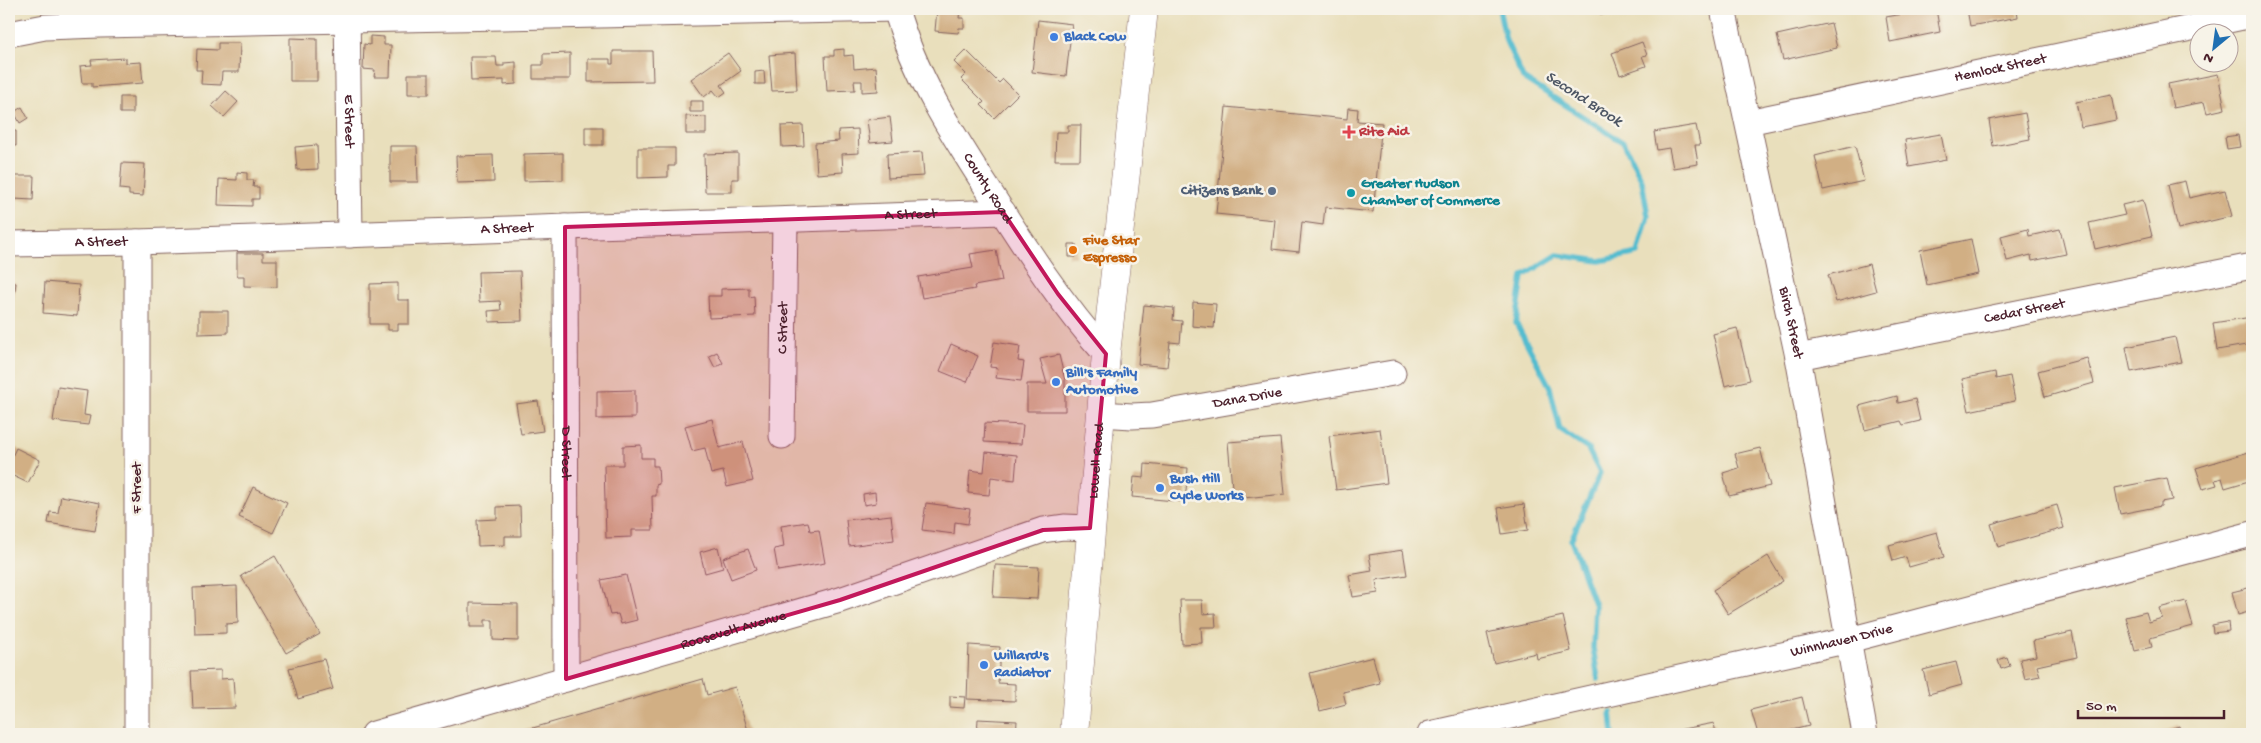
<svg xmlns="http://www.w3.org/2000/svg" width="2261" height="743" font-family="'Gochi Hand',sans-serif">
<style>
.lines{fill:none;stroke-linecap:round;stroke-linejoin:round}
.stream{stroke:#52bccf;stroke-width:5.5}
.building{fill:#d1af84}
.minor-casing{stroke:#82625e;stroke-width:27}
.major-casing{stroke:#82625e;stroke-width:29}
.minor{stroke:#fff;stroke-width:25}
.major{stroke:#fff;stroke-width:28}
.marked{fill:#c2185b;fill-opacity:0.2;stroke:#c2185b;stroke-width:4;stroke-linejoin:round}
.shop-dot{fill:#3f7fe0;stroke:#f7f3e8;stroke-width:2}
.health-dot{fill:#e0444e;stroke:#f7f3e8;stroke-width:2}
.service-dot{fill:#5c6f8a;stroke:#f7f3e8;stroke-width:2}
.culture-dot{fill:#0f9aa8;stroke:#f7f3e8;stroke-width:2}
.food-dot{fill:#e8710a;stroke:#f7f3e8;stroke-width:2}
.labels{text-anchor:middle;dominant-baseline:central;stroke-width:5;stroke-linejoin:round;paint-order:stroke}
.shop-label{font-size:15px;font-weight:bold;fill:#366cbe;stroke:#f7f3e8;text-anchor:start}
.street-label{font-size:15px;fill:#4a1f2b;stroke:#f7f3e8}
.health-label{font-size:15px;font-weight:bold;fill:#be3a42;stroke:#f7f3e8;text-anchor:start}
.culture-label{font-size:15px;font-weight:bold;fill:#0d838f;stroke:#f7f3e8;text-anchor:start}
.service-label{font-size:15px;font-weight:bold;fill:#4e5e75;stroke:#f7f3e8;text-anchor:end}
.food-label{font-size:15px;font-weight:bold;fill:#c56008;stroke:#f7f3e8;text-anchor:start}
.water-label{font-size:16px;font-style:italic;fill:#4d5664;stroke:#f7f3e8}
</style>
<rect width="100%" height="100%" fill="#f7f3e8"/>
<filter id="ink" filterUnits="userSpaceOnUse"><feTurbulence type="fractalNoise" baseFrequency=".02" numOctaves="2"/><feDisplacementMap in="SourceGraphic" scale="10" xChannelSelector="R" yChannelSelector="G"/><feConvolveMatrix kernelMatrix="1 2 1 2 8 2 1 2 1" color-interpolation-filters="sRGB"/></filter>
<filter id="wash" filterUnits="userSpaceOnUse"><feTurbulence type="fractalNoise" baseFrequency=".0096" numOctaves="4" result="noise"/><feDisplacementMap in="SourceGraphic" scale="20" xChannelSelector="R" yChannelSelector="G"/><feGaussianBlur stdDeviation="1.12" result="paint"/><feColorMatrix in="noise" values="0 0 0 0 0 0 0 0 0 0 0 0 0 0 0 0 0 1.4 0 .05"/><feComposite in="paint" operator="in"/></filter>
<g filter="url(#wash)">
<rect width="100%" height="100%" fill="#e9dfbc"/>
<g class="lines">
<path class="stream" d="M1499,9L1506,41L1523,78L1624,143L1642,181L1648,216L1638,253L1600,261L1557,255L1523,276L1516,323L1550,387L1560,430L1588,449L1600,473L1571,540L1595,606L1593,648L1598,679
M1611,712L1613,734"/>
</g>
<g id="blocks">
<path class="building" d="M937,9H960L959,18H964V28H959L958,33L935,31Z
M1600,9H1631V10L1601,15Z
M1919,9H1936L1940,32L1890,42L1886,17L1920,11Z
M1967,9H2017L2018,17L1970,26Z
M1038,20L1072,24L1066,76L1032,72Z
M1831,23L1837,48L1783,60L1777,35Z
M370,36L384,37V45H391L390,77H374L375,70L363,69L364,44L370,45Z
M290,38L317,39V81H290Z
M1642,42L1647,55L1642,56L1646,66L1620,75L1612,53Z
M218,43H240L239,72H222L221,85L201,84L202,70H196L197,49L218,50Z
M844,49V56L853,55L854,69L876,67L878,91L862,92V81H854L855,90L827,91L825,56H834V50Z
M966,50L999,83L1003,79L1018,94L994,118L981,105L984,102L961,79L966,74L954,62Z
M613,51H652L653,81L588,82V59H610V64H613Z
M570,53V79H533V65H543V54Z
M728,53L741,71L721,85L726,92L719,97L713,90L704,97L691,79Z
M795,53L797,90L772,91L769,55Z
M470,57H496L497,66H504V63L516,62V84L504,85V80L471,81Z
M126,58V63L141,62L143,83L92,87V83H82L80,66L92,65L91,60Z
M764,71L765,84H755V72Z
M408,74H429V94H408Z
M2218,74L2225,109L2207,113L2204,102L2173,108L2168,84Z
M226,91L238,102L224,117L212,106Z
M2111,95L2116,120L2081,127L2076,102Z
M120,97H133V113H120Z
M690,101H703V112H690Z
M22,107L28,118L20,123L14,112Z
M1226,107L1347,119L1348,108L1358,109L1357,121L1382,123L1373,212L1325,207L1323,225L1302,222L1299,252L1272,249L1275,220L1216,214Z
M2025,113L2030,139L1993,146L1989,120Z
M686,116L706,117V134H686Z
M890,117L893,141L870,143L867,120Z
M803,125L804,146L782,147L781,126Z
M1068,125H1081L1080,160H1055L1056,132H1068Z
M1696,125L1700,145H1695L1698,164L1673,168L1669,148L1657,150L1654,132Z
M585,127H603V145H585Z
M858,129L859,153L842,154L843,172L817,174L815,143L839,141L838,130Z
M9,131H16V146L9,145Z
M1941,134L1946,160L1909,167L1905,140Z
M2238,135L2240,147L2227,149L2225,137Z
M317,145L318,169L297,170L295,147Z
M390,146H417L418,182H390Z
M1855,146L1864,181L1823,190L1815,156Z
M638,148H675V166H668V177L638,178Z
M922,152L924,176L888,178L887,154Z
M563,153V180L524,181V154Z
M738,153V179H732V192H705L704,154Z
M493,155L494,182L457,183L456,156Z
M122,163L145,164L143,196L129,195V190L120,189Z
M9,169L12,170V176H34L33,200L14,199V206L9,205Z
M237,172L247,173V180H254L253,187H259V199H252V206L218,205L219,179L237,180Z
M2185,181L2189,198L2225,190L2232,216L2178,229L2168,185Z
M2143,200L2152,236L2095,249L2089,223L2125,215L2122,205Z
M2028,229L2029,236L2060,229L2066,254L2032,261L2031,255L2007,261L2001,236Z
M1971,239L1978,274L1927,285L1920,250Z
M1069,244H1076V257H1069Z
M996,250L1002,281L974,286L975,289L922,298L918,277L973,268L970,254Z
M237,253H263V260H277V287L244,286V276H237Z
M1869,264L1876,291L1836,302L1828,275Z
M520,271L522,321L489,322L488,311L501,310L500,301L479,302L478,272Z
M9,282L16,283L13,303L9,302Z
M45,282L79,285L77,316L43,313Z
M398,283V300H409V324H398V330H388V324H370V284Z
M749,288V297L754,296L755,316L709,318L708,296H721V289Z
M1193,302L1216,304L1214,328L1192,326Z
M1144,305L1174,308L1173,320L1182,321L1180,343L1170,342L1167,367L1138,364Z
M199,311H228V333L199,334Z
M2252,317V344L2217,350L2213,323Z
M1737,328L1750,380L1725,386L1713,334Z
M2175,337L2181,362L2131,372L2126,347Z
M994,342L1020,346L1018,361L1024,362L1021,381L996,378L998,368L990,367Z
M951,344L978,356L967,382L940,371Z
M717,352L723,363L715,368L709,356Z
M1059,355L1065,380V411H1027V384H1047L1040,359Z
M2087,358L2094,383L2045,397L2038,371Z
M1995,372L1996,379L2010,376L2015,401L1969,411L1962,379Z
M58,387L87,391L84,415L90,416L88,425L53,421Z
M635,390V418L597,419V391Z
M1897,396L1898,403L1915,399L1920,421L1903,425L1901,421L1865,430L1859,406Z
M538,401L543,431L521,434L516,404Z
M712,419L719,448L743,442L753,481L727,487L723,471L711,474L705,448L692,451L685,426Z
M985,423L1023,425L1021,444L984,442Z
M1380,429L1387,483L1336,490L1329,436Z
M1280,438L1285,494L1233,499L1228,442Z
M641,445V458H653V466H658L659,484L656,485V496H652L653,530H632V537L606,538L604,465H623V446Z
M16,448L40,460L28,483L9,474V463Z
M1760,448L1770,486L1729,496L1723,473L1739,468L1735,454Z
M2252,451V480L2225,488L2222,478L2215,480L2217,485L2203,489L2196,468Z
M986,452L1017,455L1015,480L991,477L989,495L968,493L970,470L984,472Z
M1145,464L1188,468L1185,502L1132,497L1134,477L1144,478Z
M2167,478L2172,500L2161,502V506L2120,514L2115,488Z
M253,487L287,503L273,533L239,517Z
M875,492L876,503L864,505L863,494Z
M61,496L100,503L95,531L48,523L50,512L58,513Z
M926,503L970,509L968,524L955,522L954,534L922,530Z
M1524,504L1528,530L1502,534L1498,508Z
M2057,505L2064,528L1998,547L1991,524Z
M520,506L521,536H505V545L478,546L477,520L497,519V507Z
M891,515L894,540L849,546L846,520Z
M808,522L810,531L819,530L825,563L778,571L774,549L784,547L781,526Z
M1937,532L1944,557L1909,567L1906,557L1893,561L1889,545Z
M718,547L723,568L705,573L700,552Z
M748,549L756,570L731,579L723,558Z
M1403,550L1407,575L1376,580L1378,593L1353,597L1349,575L1372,571L1369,555Z
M275,556L320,634L286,653L241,576Z
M1768,556L1783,581L1728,614L1713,590Z
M995,565L1039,567L1037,599L993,597Z
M626,575L637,620L621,624L618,614L610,615L601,580Z
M237,586L238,623L226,624V633L195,634L193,588Z
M2252,587V611L2238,615L2232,592Z
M1180,600H1202L1203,614L1215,613L1216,627H1201L1202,643L1182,644Z
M2186,601L2193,626L2150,638L2152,647L2135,651L2126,617L2146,612L2149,622L2162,618L2159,608Z
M470,603L518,604V641L493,640V620H485V627H470Z
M1563,616L1571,651L1537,659L1536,653L1494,663L1487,633Z
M2228,622L2229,631L2213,633L2212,625Z
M2072,632L2077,657L2037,666L2040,676L2025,679L2020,659L2036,656L2033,641Z
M969,645L1000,647L998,683L1015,684V701L967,699Z
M1373,657L1380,683L1343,692L1346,704L1320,711L1310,673Z
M2007,657L2010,666L2001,669L1998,660Z
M324,659L333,689L298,699L289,668Z
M1956,662L1962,685L1929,694L1923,670Z
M221,670V679L233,678L235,708L193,709L191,671Z
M703,679L707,695L735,687L749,734H512Z
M950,696L965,697L964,708L950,707Z
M1802,697L1809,726L1775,734H1758L1751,710Z
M978,719L1017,721L1016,734H977Z
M1714,723L1716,734H1662V733Z
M2179,726L2181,734H2155Z"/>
</g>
</g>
<g filter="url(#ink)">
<use href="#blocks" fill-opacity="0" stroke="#82625e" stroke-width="1"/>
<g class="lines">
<defs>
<g id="minor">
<path id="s1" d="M347,9L350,235"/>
<path id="s2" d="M896,9C915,77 953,135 991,194C1026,249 1062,305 1106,354"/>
<path id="s3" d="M1723,9L1798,357L1865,734"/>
<path d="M9,34L45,27L100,25L896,9"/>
<path id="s4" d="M1748,122L2252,15"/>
<path id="s5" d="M565,227L566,679"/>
<path id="s6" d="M9,244L137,242L1003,212"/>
<path id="s7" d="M1798,357L2252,266"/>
<path id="s8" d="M1101,414L1132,416L1152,415L1393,373"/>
<path id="s9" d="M782,436L785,220"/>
<path d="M137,734V242"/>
<path id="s10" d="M374,734L840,600L1043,530L1064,527L1090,528"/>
<path id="s11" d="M1430,734L1849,640L2252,534"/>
</g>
<g id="major">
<path id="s12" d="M1074,734L1106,354L1144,9"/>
</g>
</defs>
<use href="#minor" class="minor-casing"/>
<use href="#major" class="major-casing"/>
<use href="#minor" class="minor"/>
<use href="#major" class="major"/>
</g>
</g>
<path class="marked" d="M1003,212L1058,294L1106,354L1090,528L1043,530L840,600L566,679L565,227Z"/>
<g class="shop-dot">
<circle cx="1054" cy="37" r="5"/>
<circle cx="1056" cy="382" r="5"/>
<circle cx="1160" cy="488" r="5"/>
<circle cx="984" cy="665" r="5"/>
</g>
<path class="health-dot" d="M1346.5 124.5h5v5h5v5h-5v5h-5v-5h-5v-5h5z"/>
<circle class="service-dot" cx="1272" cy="191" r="5"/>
<circle class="culture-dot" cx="1351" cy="193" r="5"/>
<circle class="food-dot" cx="1073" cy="250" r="5"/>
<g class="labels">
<g class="shop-label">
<text x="1064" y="37">Black Cow</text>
<text x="1066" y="373">Bill's Family<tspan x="1066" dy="17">Automotive</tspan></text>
<text x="1170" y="479">Bush Hill<tspan x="1170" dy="17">Cycle Works</tspan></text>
<text x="994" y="656">Willard's<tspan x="994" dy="17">Radiator</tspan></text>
</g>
<g class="street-label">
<text stroke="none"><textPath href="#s4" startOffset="258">Hemlock Street</textPath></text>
<text stroke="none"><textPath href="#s1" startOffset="112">E Street</textPath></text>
<text stroke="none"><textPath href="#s2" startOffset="202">County Road</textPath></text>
<text stroke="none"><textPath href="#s6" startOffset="902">A Street</textPath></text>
<text stroke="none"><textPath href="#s6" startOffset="498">A Street</textPath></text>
<text stroke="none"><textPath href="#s6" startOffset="92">A Street</textPath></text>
<text stroke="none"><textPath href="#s7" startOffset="231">Cedar Street</textPath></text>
<text stroke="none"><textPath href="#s3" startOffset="321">Birch Street</textPath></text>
<text stroke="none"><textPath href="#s9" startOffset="108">C Street</textPath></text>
<text stroke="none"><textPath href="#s8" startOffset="148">Dana Drive</textPath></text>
<text stroke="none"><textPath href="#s5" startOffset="226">D Street</textPath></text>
<text stroke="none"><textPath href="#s12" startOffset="274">Lowell Road</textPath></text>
<text transform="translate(137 488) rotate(-90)">F Street</text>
<text stroke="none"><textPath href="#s10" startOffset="374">Roosevelt Avenue</textPath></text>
<text stroke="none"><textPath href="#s11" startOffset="422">Winnhaven Drive</textPath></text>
</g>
<g class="health-label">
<text x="1359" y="132">Rite Aid</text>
</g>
<g class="culture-label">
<text x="1361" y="184">Greater Hudson<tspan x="1361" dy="17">Chamber of Commerce</tspan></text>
</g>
<g class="service-label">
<text x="1262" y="191">Citizens Bank</text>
</g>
<g class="food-label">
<text x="1083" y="241">Five Star<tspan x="1083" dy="17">Espresso</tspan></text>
</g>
<g class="water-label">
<text transform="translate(1583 100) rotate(33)">Second Brook</text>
</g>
</g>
<rect width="2261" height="743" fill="none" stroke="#f7f3e8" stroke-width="30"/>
<g transform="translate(2214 48) rotate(209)"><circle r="24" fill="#f7f3e8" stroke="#b29e9c"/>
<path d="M0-4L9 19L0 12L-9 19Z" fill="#1f6fb2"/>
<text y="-8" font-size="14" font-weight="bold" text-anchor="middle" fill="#4a1f2b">N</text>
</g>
<path d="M2078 710v8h146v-8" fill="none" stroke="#4a1f2b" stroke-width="2.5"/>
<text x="2086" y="710" font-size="15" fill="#4a1f2b" stroke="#f7f3e8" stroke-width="4" paint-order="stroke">50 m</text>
</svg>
